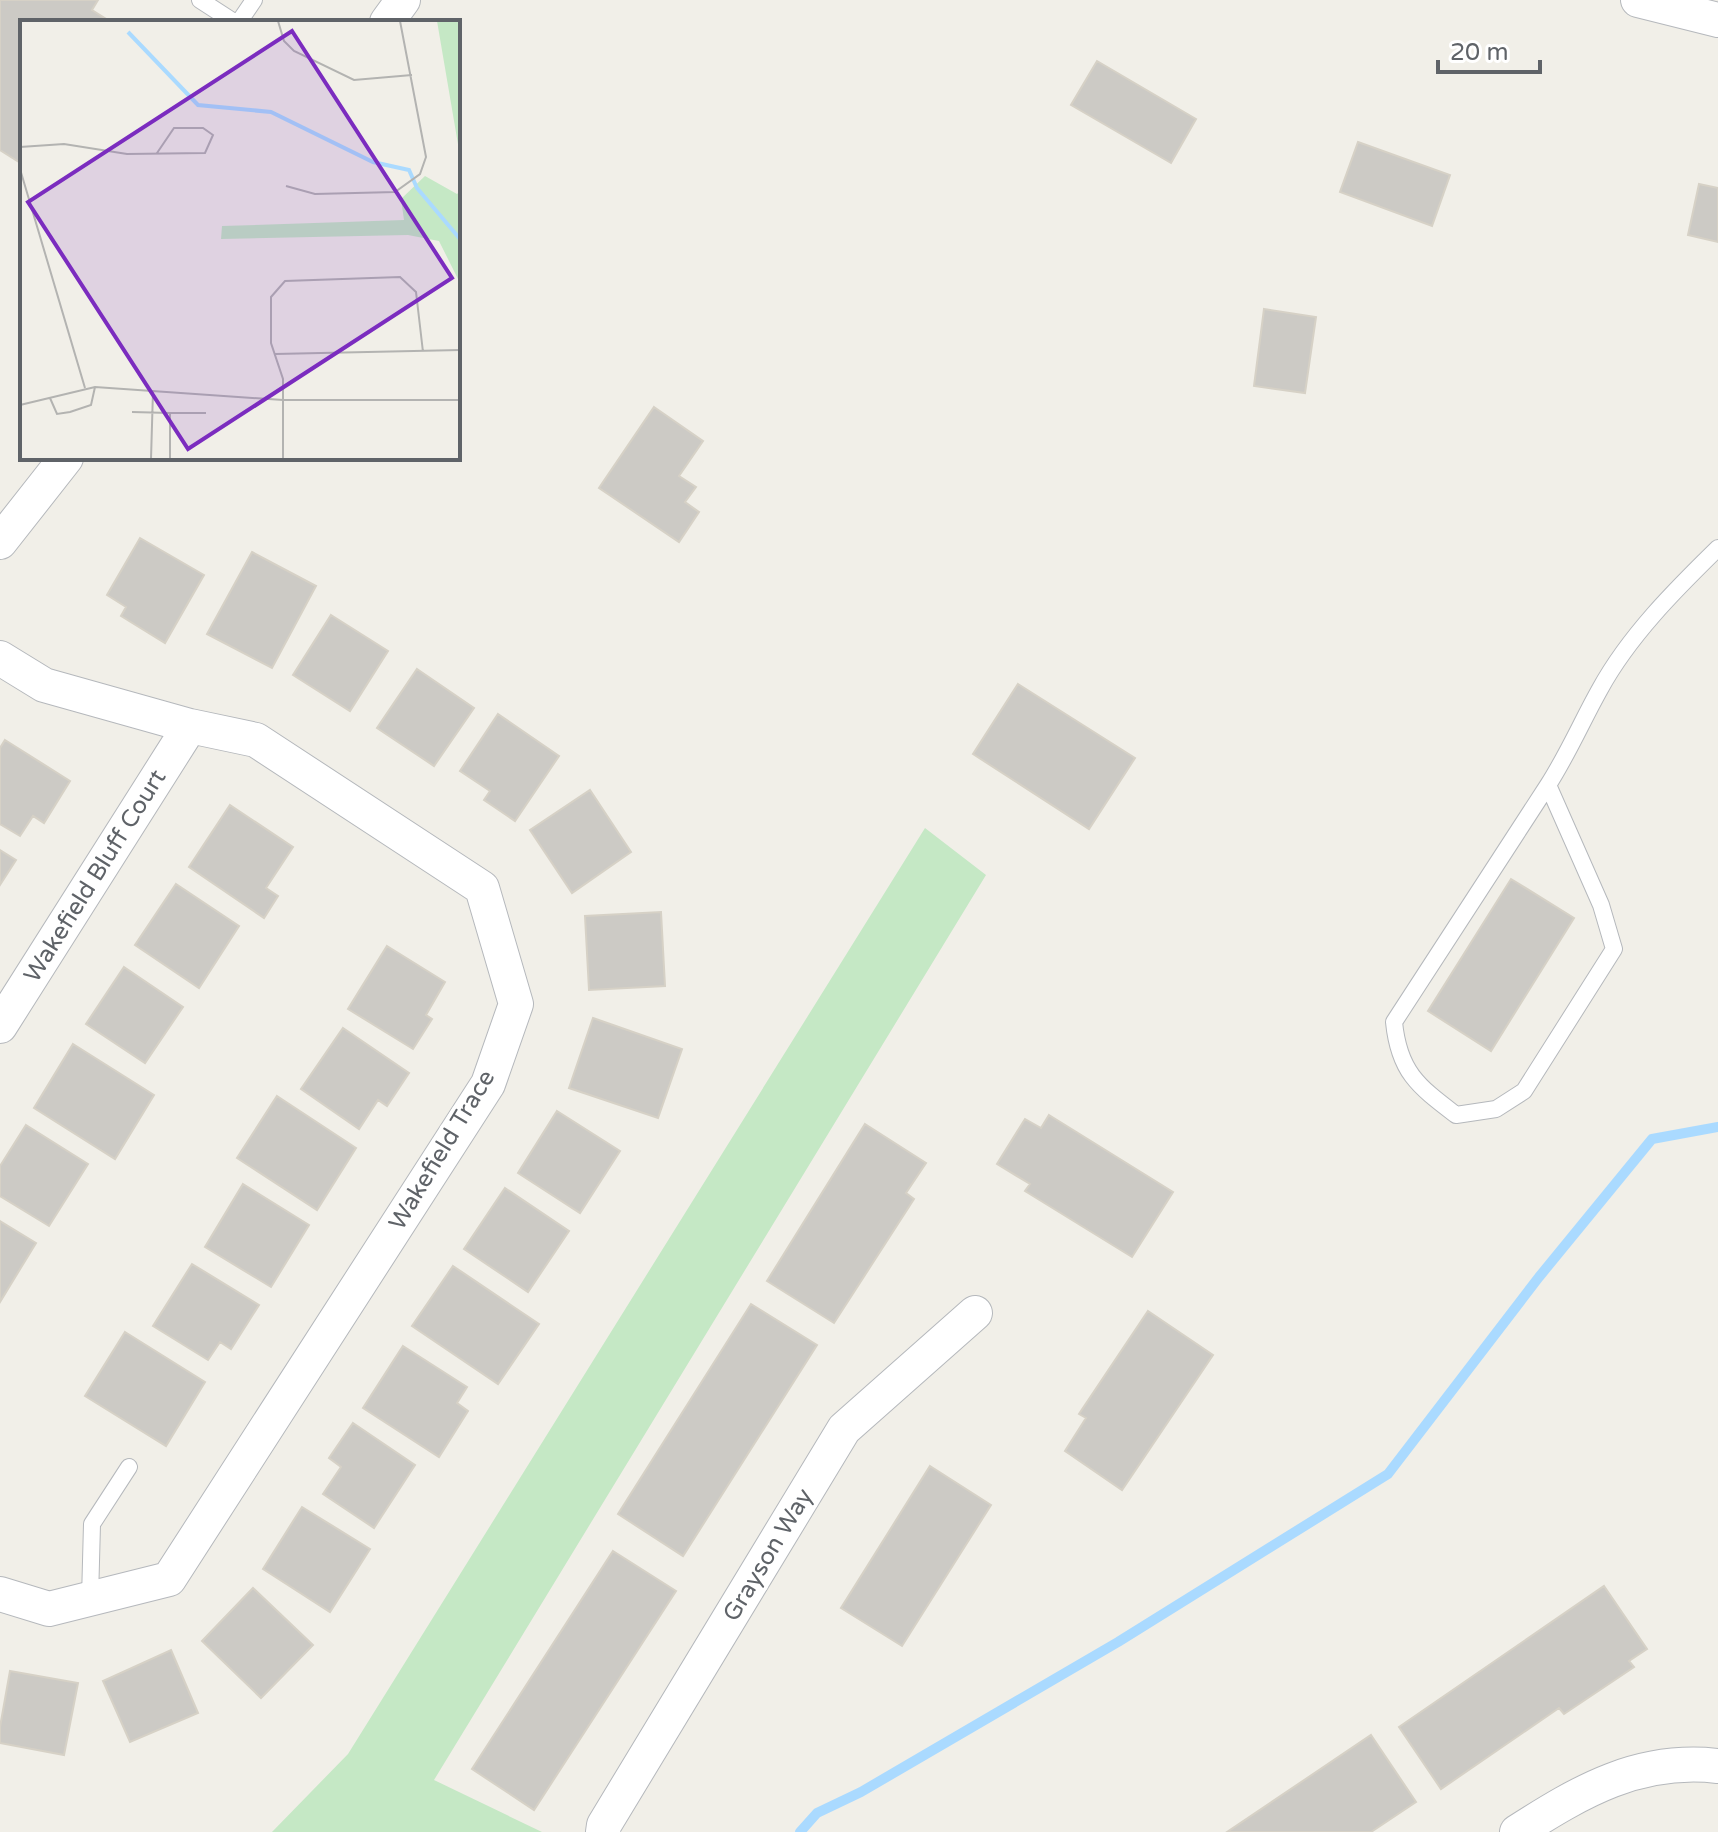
<svg xmlns="http://www.w3.org/2000/svg" width="1718" height="1832" font-family="'Varela Round',sans-serif">
<style>
.green{fill:#c5e8c5}
.lines{fill:none;stroke-linecap:round;stroke-linejoin:round}
.stream{stroke:#aadaff;stroke-width:10}
.building{fill:#cccac5;stroke:#d6d1c6;stroke-width:2}
.lane-casing{stroke:#b5b8bc;stroke-width:18}
.street-casing{stroke:#b5b8bc;stroke-width:36}
.lane{stroke:#fff;stroke-width:16}
.street{stroke:#fff;stroke-width:34}
.labels{text-anchor:middle;dominant-baseline:central;stroke-width:7;stroke-linejoin:round;paint-order:stroke}
.street-label{font-size:24px;fill:#5f6368;stroke:#fff}
.inset-river{fill:none;stroke:#aadaff;stroke-width:4}
.inset-road{fill:none;stroke:#b3b3b1;stroke-width:2}
.view{fill:#7b2cbf;fill-opacity:0.15;stroke:#7b2cbf;stroke-width:4}
.inset-edge{fill:none;stroke:#5f6368;stroke-width:4}
</style>
<rect width="100%" height="100%" fill="#f1efe8"/>
<path class="green" d="M925,828L986,875L434,1780L542,1832H272L348,1754Z"/>
<g class="lines">
<path class="stream" d="M800,1832L817,1813L861,1792L1118,1642L1388,1474L1539,1277L1652,1139L1718,1127"/>
</g>
<path class="building" d="M0,0H98L92,10L111,22H22V164L0,150Z
M1097,61L1196,119L1171,163L1071,105Z
M1358,142L1450,175L1432,226L1340,192Z
M1699,184L1718,188V242L1688,235Z
M1264,309L1316,317L1305,393L1254,386Z
M654,407L703,441L679,476L696,487L685,502L699,512L679,542L599,488Z
M140,538L204,575L165,643L121,616L126,607L107,595Z
M252,552L316,586L272,668L207,634Z
M331,615L388,651L350,711L293,675Z
M417,669L474,708L434,766L377,728Z
M1018,684L1135,758L1089,829L973,754Z
M498,714L559,756L515,821L484,800L490,791L460,771Z
M5,740L70,781L44,823L33,816L20,836L0,824V748Z
M590,790L631,852L572,893L530,830Z
M230,805L293,847L266,888L278,896L264,918L189,867Z
M0,850L16,860L0,885Z
M1511,879L1574,918L1491,1051L1428,1011Z
M176,884L239,926L199,988L135,945Z
M661,912L665,986L589,990L585,916Z
M387,946L445,982L426,1015L432,1019L413,1049L348,1009Z
M124,967L183,1007L145,1063L86,1024Z
M593,1018L682,1049L658,1118L569,1088Z
M343,1028L409,1073L387,1106L378,1100L359,1129L301,1089Z
M73,1044L154,1095L115,1159L34,1108Z
M277,1096L356,1148L317,1210L237,1158Z
M557,1111L620,1151L580,1213L518,1173Z
M1049,1115L1173,1192L1132,1257L1025,1191L1030,1184L997,1164L1025,1119L1041,1128Z
M865,1124L926,1163L906,1193L914,1199L834,1323L767,1281Z
M26,1125L88,1164L49,1226L0,1196V1166Z
M243,1184L309,1225L271,1287L205,1247Z
M505,1188L569,1231L528,1292L464,1249Z
M0,1221L36,1243L0,1302Z
M192,1264L259,1305L231,1349L220,1342L208,1360L153,1326Z
M453,1266L539,1324L498,1384L412,1326Z
M751,1304L817,1345L683,1556L618,1514Z
M1148,1311L1213,1355L1122,1490L1065,1451L1086,1418L1079,1414Z
M125,1332L205,1382L166,1446L85,1396Z
M403,1346L467,1387L457,1403L468,1411L439,1457L363,1408Z
M353,1423L415,1465L374,1528L323,1494L341,1467L329,1458Z
M930,1466L991,1505L902,1646L841,1608Z
M302,1507L370,1549L330,1612L263,1569Z
M613,1551L676,1591L534,1810L472,1769Z
M1604,1586L1647,1649L1629,1661L1634,1667L1564,1714L1559,1708L1441,1789L1399,1727Z
M253,1588L313,1645L261,1698L202,1641Z
M171,1650L198,1713L130,1742L103,1681Z
M10,1671L78,1683L64,1755L0,1743V1727Z
M1371,1735L1416,1802L1371,1832H1227Z"/>
<g class="lines">
<defs>
<path id="lane" d="M200,0L234,22
M239,22L254,0
M1548,785L1601,905L1614,949L1524,1091L1496,1109L1456,1115C1418,1086 1399,1072 1394,1022L1548,785C1568,754 1582,721 1600,689C1629,636 1675,590 1718,548
M90,1599L92,1524L129,1467"/>
<path id="street" d="M1638,0L1718,20
M387,22L403,0
M0,542L66,458
M0,658L44,685L190,726L256,740L482,888L516,1004L488,1084L169,1579L49,1609L0,1594
M0,1026L190,726
M603,1832L604,1825L844,1429L975,1313
M1517,1832C1581,1791 1639,1757 1718,1766"/>
</defs>
<use href="#lane" class="lane-casing"/>
<use href="#street" class="street-casing"/>
<use href="#lane" class="lane"/>
<use href="#street" class="street"/>
</g>
<g class="labels">
<g class="street-label">
<text transform="translate(95 876) rotate(-58)">Wakefield Bluff Court</text>
<text transform="translate(442 1150) rotate(-59)">Wakefield Trace</text>
<text transform="translate(768 1555) rotate(-59)">Grayson Way</text>
</g>
</g>
<g transform="translate(20 20)">
<rect width="440" height="440" fill="#f1efe8"/>
<path d="M417,1H440V136ZM405,156L437,174L440,171V263L419,221L388,215L201,219L202,206L384,200L381,179Z" fill="#c5e8c5"/>
<path class="inset-river" d="M108,12L178,85L251,92L353,142L389,150L397,168L440,219"/>
<path class="inset-road" d="M152,1H179M258,1L264,21L274,31L334,60L392,55M0,127L44,124L107,134L185,133L193,115L183,108H154L137,133M0,149L65,368M266,166L295,174L375,172L400,154L406,137L380,1M255,334L440,330M30,378L37,394L50,392L71,385L75,367M0,385L75,367L263,380H440M112,392L150,393M131,439L133,371M150,439V393H186M263,439V359L251,323V277L265,261L380,257L396,272L403,332"/>
<path class="view" d="M272,11L432,258L168,429L8,182Z"/>
<rect width="440" height="440" class="inset-edge"/>
</g>
<path d="M1438 60v12h102v-12" fill="none" stroke="#5f6368" stroke-width="4"/>
<text x="1450" y="60" font-size="24" fill="#5f6368" stroke="#ffffff" stroke-width="6" paint-order="stroke">20 m</text>
</svg>
